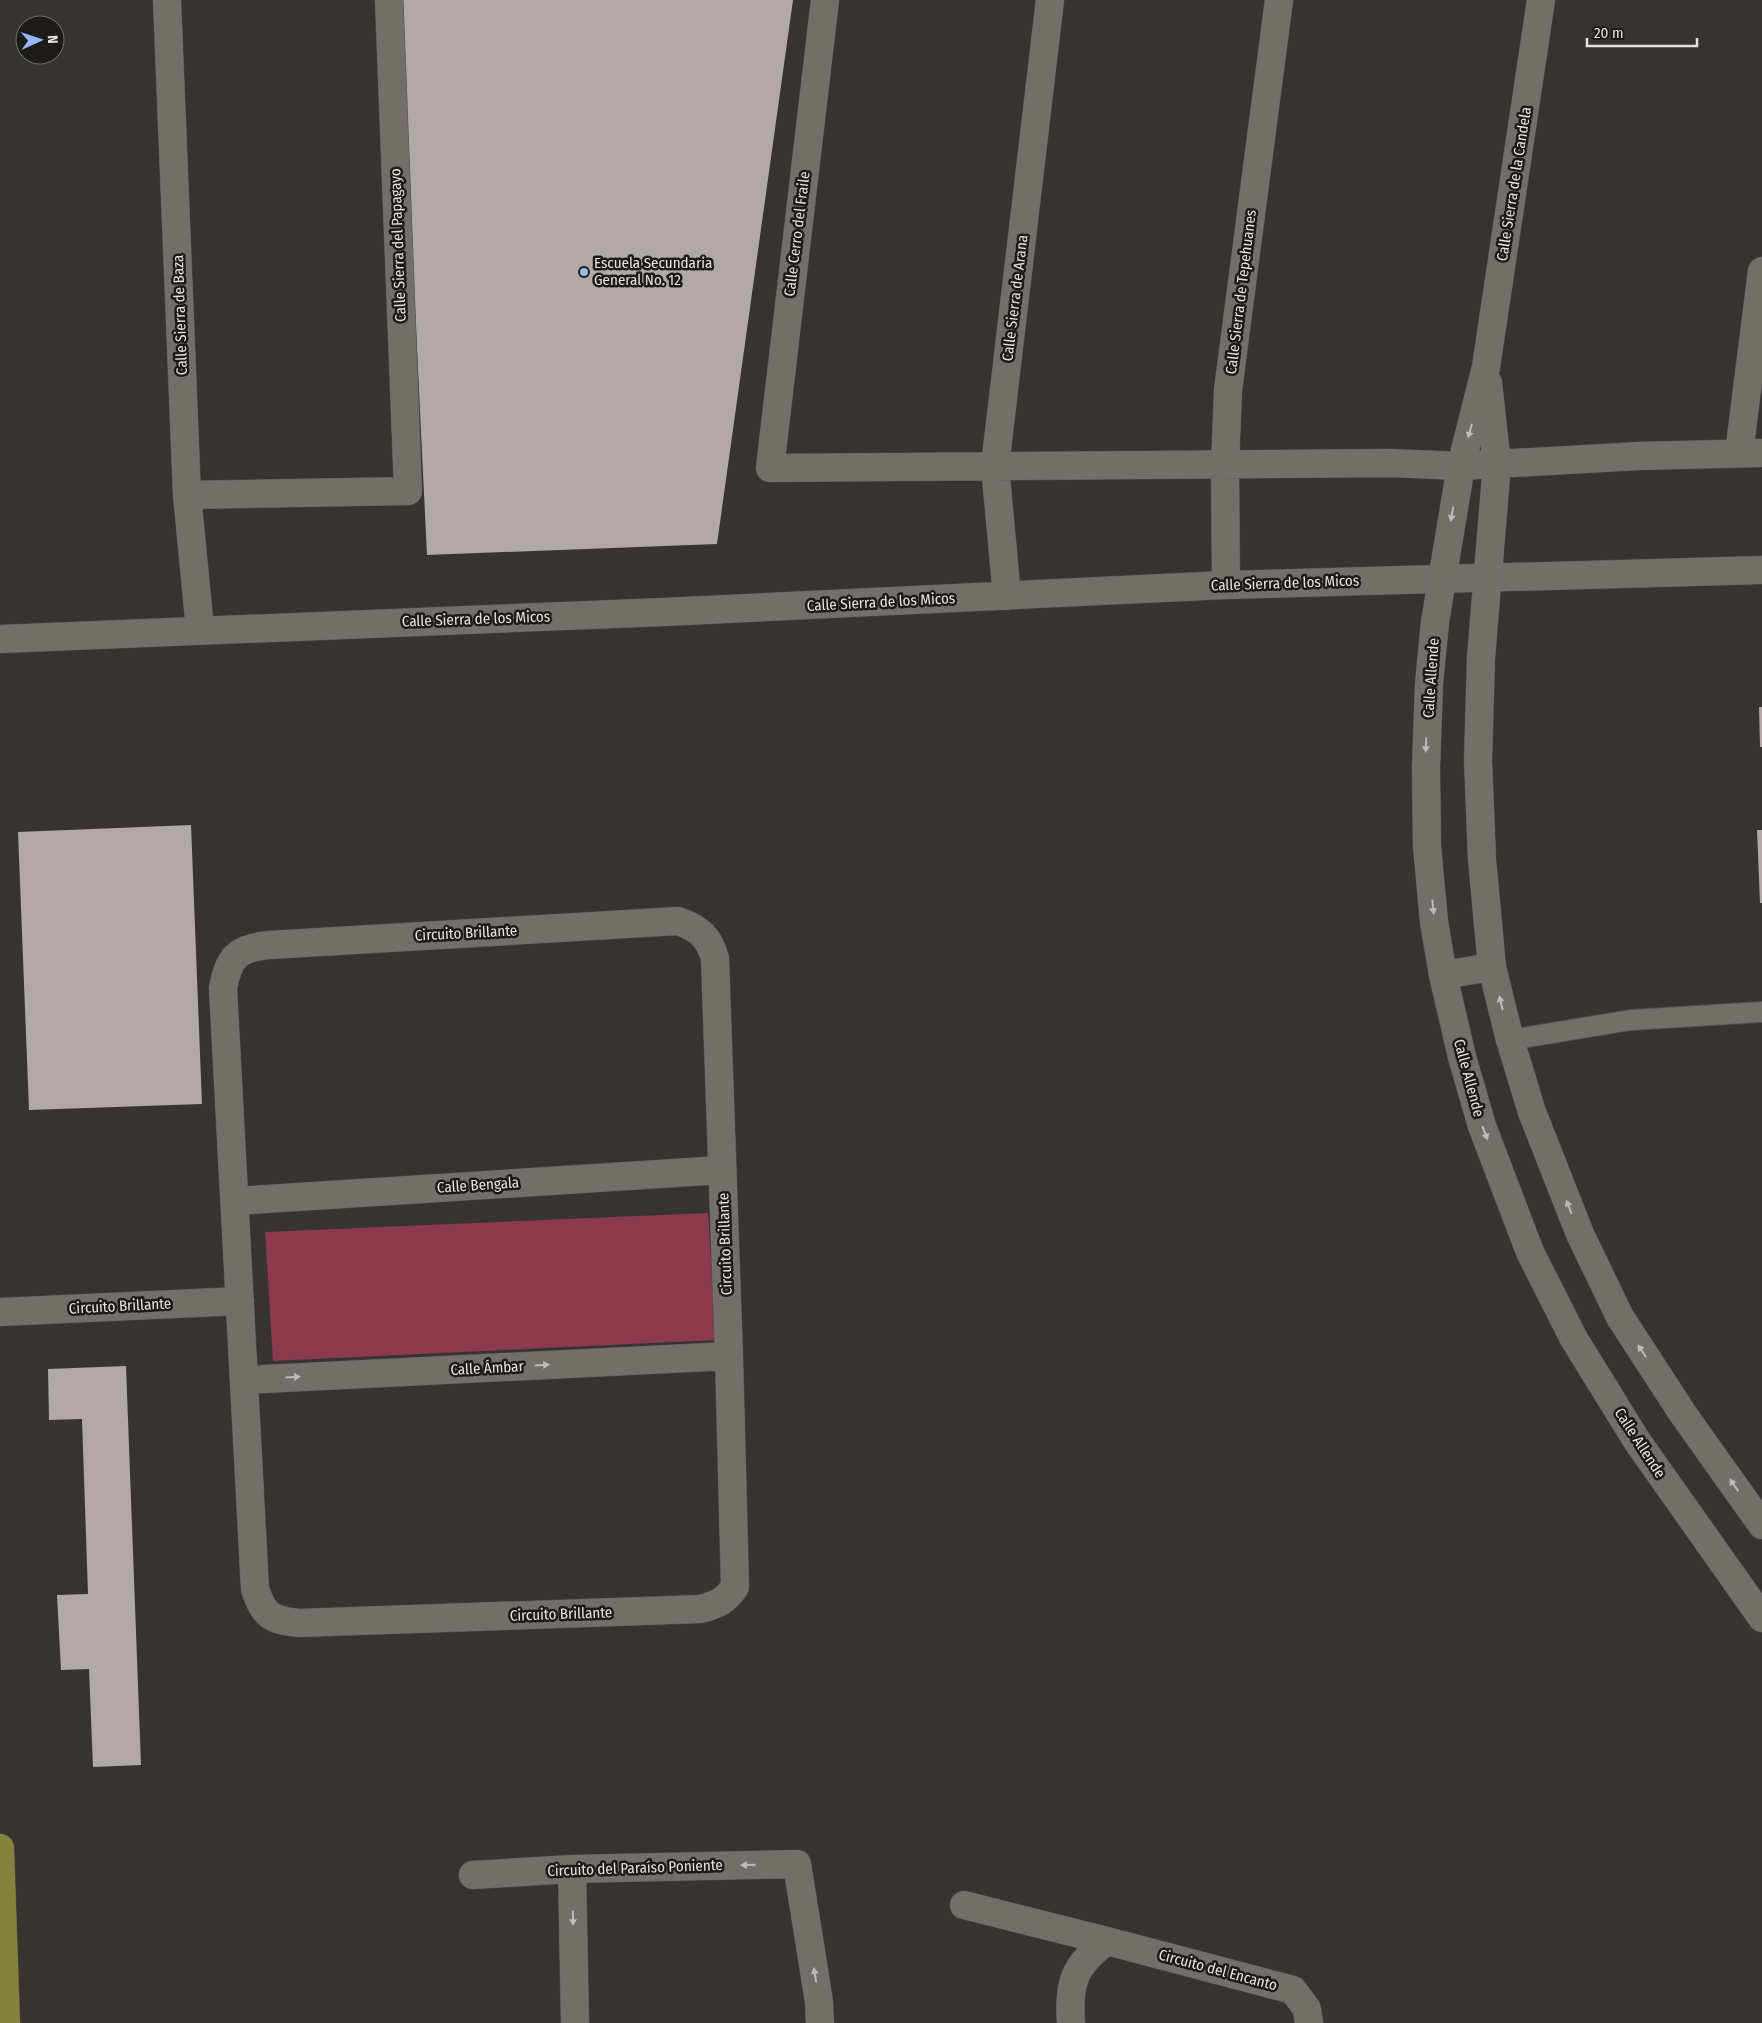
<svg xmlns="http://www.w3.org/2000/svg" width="1762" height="2023" font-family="'Fira Sans Condensed',sans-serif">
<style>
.green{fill:#8b3a4c}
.building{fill:#b2a8a5}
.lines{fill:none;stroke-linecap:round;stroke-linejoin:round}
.lane-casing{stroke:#534f4a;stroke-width:22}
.street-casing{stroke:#534f4a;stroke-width:29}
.secondary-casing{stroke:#534f4a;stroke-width:29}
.primary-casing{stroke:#534f4a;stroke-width:29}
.lane{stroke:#736e66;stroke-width:20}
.street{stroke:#736e66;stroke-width:28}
.secondary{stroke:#736e66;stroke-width:28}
.primary{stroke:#83823d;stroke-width:28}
.oneway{fill:#bebab5}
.poi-dot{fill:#97b6fd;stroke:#1d1b18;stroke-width:2}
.labels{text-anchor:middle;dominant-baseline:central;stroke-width:5;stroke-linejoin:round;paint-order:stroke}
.street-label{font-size:15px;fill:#e6e3df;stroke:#1d1b18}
.poi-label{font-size:15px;fill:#e6e3df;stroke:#1d1b18;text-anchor:start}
</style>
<rect width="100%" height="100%" fill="#37332d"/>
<path class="green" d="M708,1213L716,1340L273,1361L265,1232Z"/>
<path class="building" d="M400,0H793L717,544L427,555Z
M1759,707H1762V747H1760Z
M191,825L202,1104L29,1110L18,832Z
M1757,830H1762V903H1760Z
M126,1366L141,1765L93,1767L89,1669L61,1670L57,1595L88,1594L82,1419L49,1420L48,1369Z"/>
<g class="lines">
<defs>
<path id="lane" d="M1510,1040L1631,1020L1762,1012"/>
<path id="street" d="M167,0L187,495L200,629
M825,0L770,468L1390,463L1461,466L1638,456L1762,453
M1739,453L1762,271
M187,495L408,491L389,0
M1226,585L1225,465L1228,390L1279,0
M1007,596L995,466L1050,0
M0,639L664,612L1226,585L1762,570
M678,921C699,928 710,938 715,959L729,1356L735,1587C725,1601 717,1605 700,1609L299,1623C271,1620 264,1616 255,1589L223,988C229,957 237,948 269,945Z
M235,1201L722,1170
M0,1312L240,1301
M244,1380L729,1356
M572,1869L575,2023
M473,1875L572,1869L797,1864L819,2002L820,2023
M964,1905L1107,1941
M1071,2023C1068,1983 1074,1965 1107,1941L1293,1990L1307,2009L1309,2023"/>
<path id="secondary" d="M1541,0L1486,367L1461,466L1435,622L1429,684L1426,768L1427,846L1434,922L1443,975L1462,1057L1482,1126L1530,1252L1574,1339L1637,1441L1762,1618
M1488,383L1497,464L1481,658L1478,760L1482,859L1492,967L1510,1040L1532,1112L1580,1234L1620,1317L1683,1414L1762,1525
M1443,975L1492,967"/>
<path id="primary" d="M0,1848L6,2023"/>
</defs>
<use href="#lane" class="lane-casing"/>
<use href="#street" class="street-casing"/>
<use href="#secondary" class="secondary-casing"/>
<use href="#primary" class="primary-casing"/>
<use href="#lane" class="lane"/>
<use href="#street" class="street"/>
<use href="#secondary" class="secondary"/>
<use href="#primary" class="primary"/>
</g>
<defs><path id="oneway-solid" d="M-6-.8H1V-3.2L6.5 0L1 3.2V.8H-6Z" transform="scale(1.25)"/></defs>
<g class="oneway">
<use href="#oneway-solid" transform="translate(1470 431) rotate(105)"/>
<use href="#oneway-solid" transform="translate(1452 514) rotate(100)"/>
<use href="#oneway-solid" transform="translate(1426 745) rotate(92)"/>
<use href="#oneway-solid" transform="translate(1433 907) rotate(85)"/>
<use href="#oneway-solid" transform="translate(1501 1003) rotate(-104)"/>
<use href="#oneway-solid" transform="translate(1485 1133) rotate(69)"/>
<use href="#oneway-solid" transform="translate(1569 1207) rotate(-111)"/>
<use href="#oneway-solid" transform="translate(1642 1351) rotate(-123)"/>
<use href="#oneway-solid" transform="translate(542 1365) rotate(-3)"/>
<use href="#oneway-solid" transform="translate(293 1377) rotate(-3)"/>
<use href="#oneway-solid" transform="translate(1734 1485) rotate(-125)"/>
<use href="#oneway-solid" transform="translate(748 1865) rotate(179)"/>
<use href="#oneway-solid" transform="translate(573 1918) rotate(89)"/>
<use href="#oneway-solid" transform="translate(815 1975) rotate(-99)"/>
</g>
<circle class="poi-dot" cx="584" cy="272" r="5"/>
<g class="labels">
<g class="street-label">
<text transform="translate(1514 184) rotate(-81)">Calle Sierra de la Candela</text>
<text transform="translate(797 234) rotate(-83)">Calle Cerro del Fraile</text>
<text transform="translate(398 245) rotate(-92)">Calle Sierra del Papagayo</text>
<text transform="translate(1241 292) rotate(-83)">Calle Sierra de Tepehuanes</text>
<text transform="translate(1015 298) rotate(-83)">Calle Sierra de Arana</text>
<text transform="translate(180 315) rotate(-92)">Calle Sierra de Baza</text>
<text transform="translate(1285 583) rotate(-2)">Calle Sierra de los Micos</text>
<text transform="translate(881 602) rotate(-3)">Calle Sierra de los Micos</text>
<text transform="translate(476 619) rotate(-2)">Calle Sierra de los Micos</text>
<text transform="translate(1431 678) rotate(-86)">Calle Allende</text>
<text transform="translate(466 933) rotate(-3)">Circuito Brillante</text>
<text transform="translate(1469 1078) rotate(75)">Calle Allende</text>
<text transform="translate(478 1185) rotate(-4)">Calle Bengala</text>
<text transform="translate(725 1244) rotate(-92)">Circuito Brillante</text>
<text transform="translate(120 1306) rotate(-3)">Circuito Brillante</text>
<text transform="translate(487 1368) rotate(-3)">Calle Ámbar</text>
<text transform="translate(1640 1443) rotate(57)">Calle Allende</text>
<text transform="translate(561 1614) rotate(-2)">Circuito Brillante</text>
<text transform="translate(635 1868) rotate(-2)">Circuito del Paraíso Poniente</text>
<text transform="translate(1218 1970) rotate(15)">Circuito del Encanto</text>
</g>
<g class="poi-label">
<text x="594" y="263">Escuela Secundaria<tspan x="594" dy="17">General No. 12</tspan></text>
</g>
</g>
<g transform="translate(40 40) rotate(87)"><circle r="24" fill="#1d1b18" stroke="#6d6b68"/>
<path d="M0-4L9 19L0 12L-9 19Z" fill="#97b6fd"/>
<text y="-8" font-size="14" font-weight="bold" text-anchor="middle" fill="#e6e3df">N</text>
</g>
<path d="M1587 38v8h110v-8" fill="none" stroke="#e6e3df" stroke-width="2.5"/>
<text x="1594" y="38" font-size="15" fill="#e6e3df" stroke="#1d1b18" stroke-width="4" paint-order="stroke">20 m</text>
</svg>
